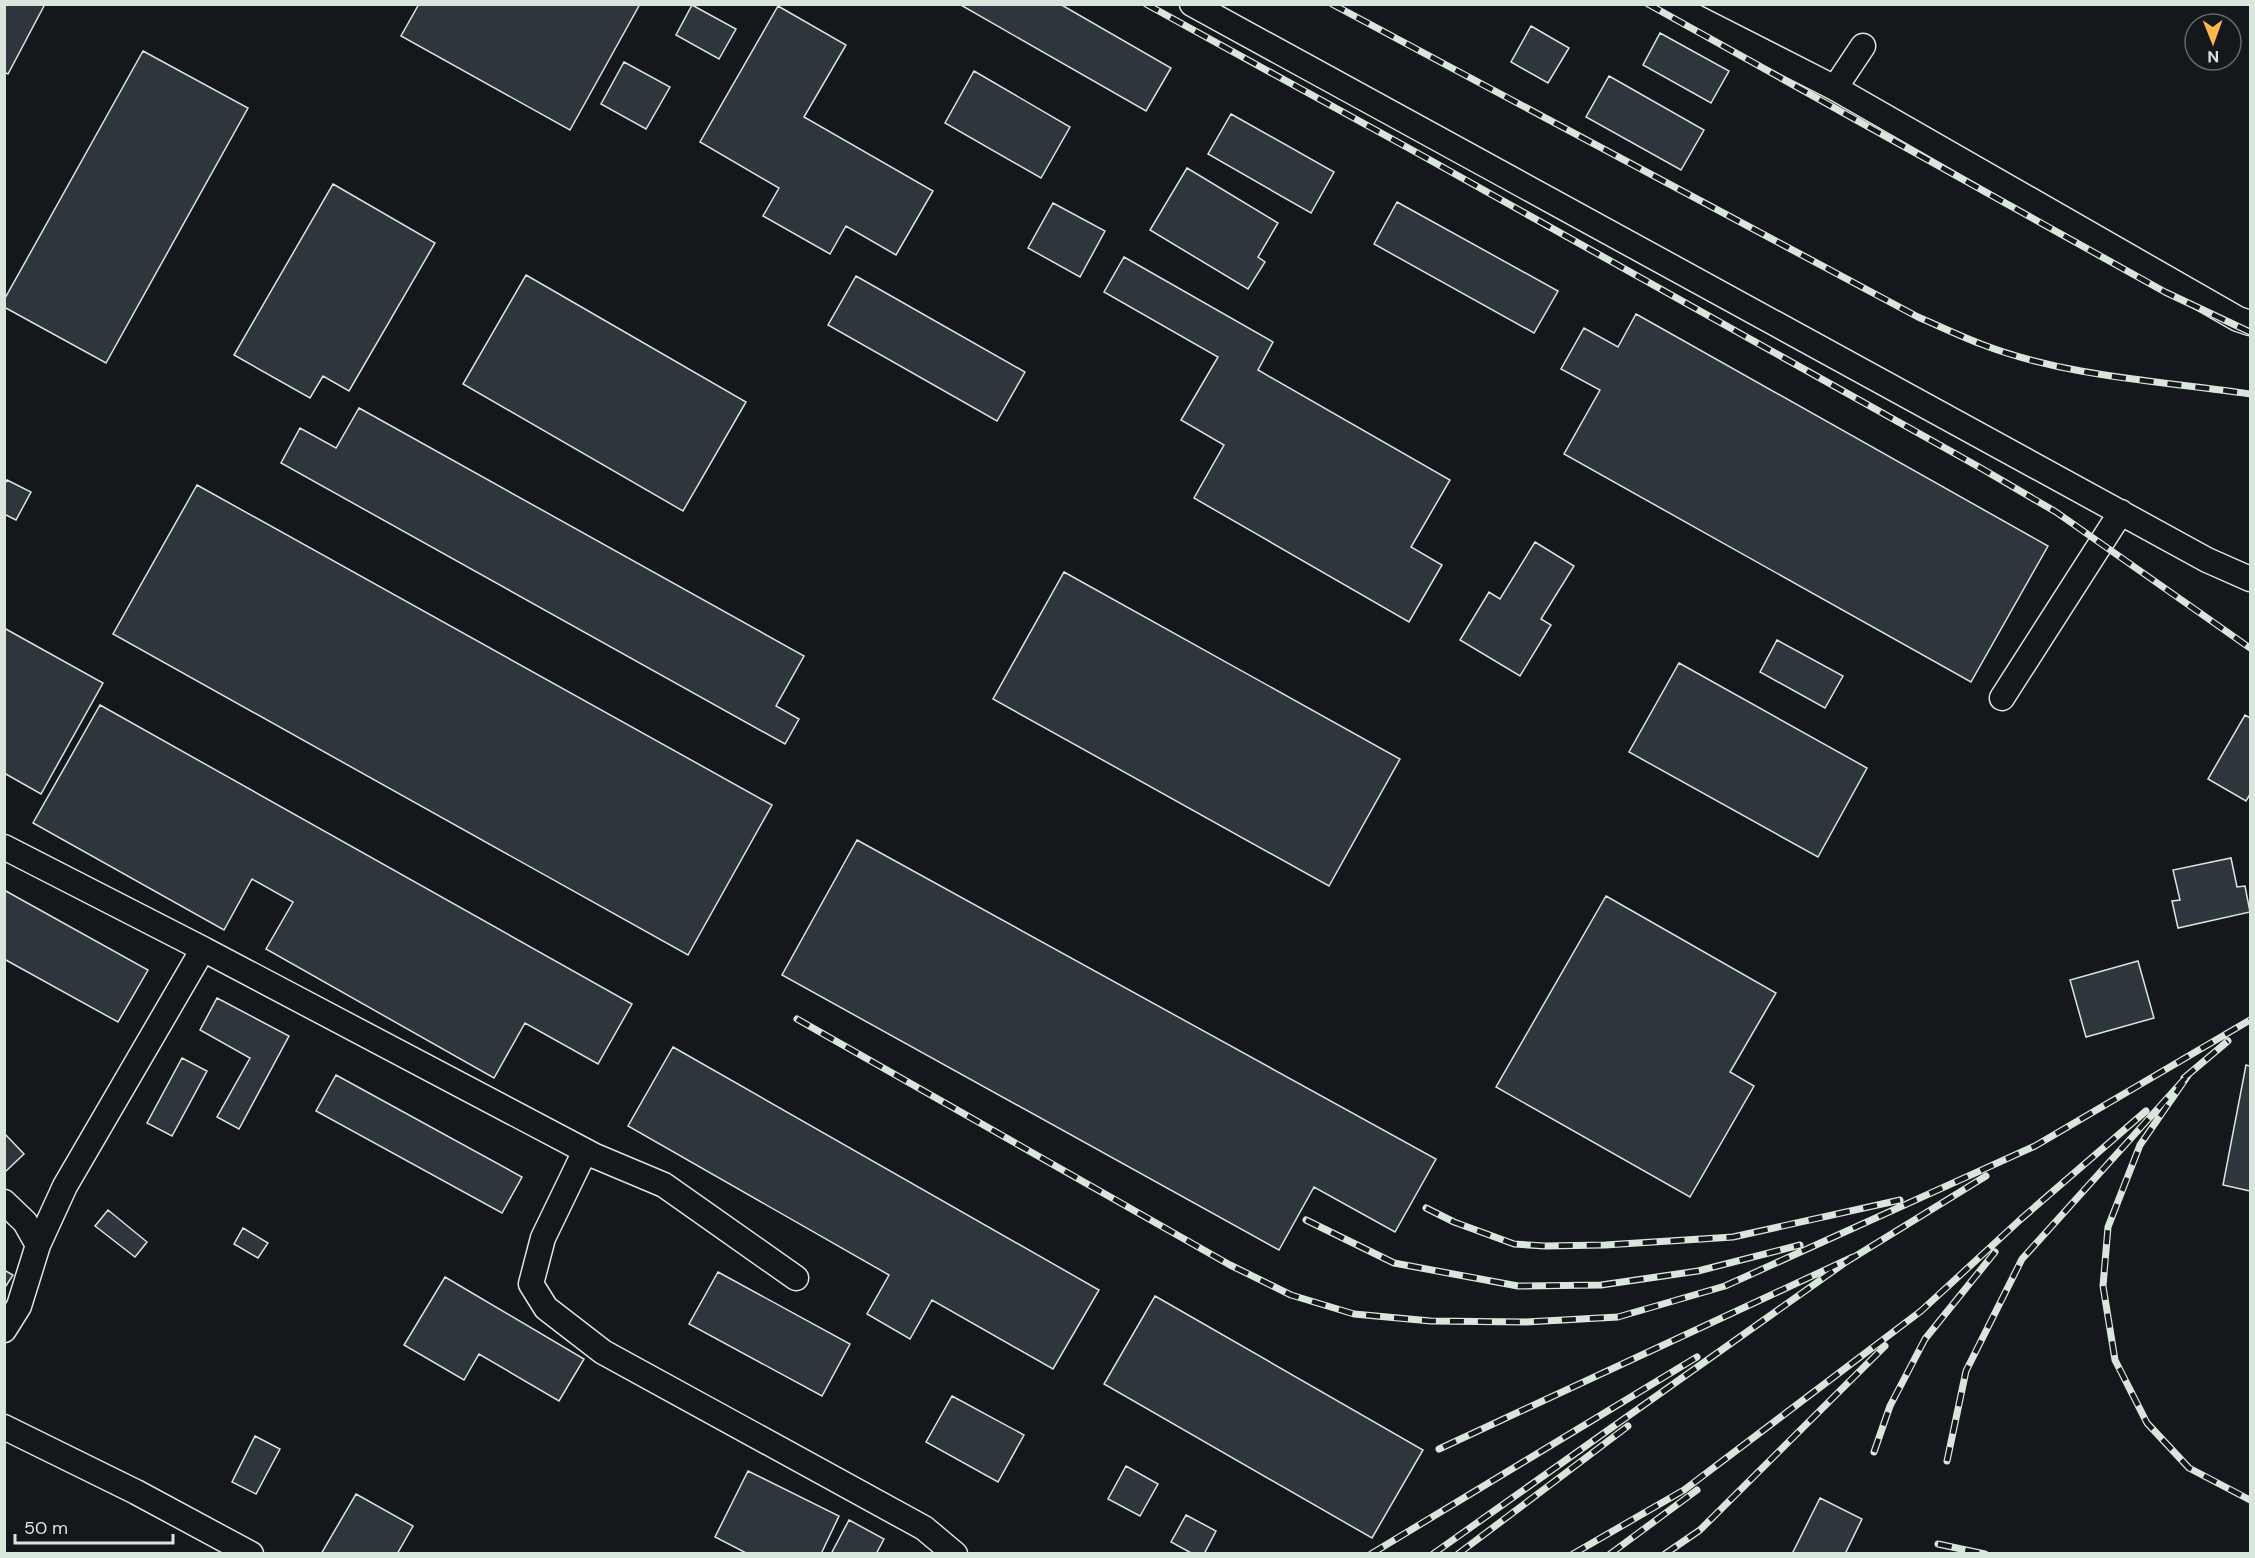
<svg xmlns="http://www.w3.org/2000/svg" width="2255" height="1558" font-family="'DM Sans',sans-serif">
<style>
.building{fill:#2c363c;stroke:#d8e6dc;stroke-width:1.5}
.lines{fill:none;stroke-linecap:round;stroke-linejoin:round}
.minor-casing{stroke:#d8e6dc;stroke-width:27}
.minor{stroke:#14181c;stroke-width:24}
.rail-casing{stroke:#d8e6dc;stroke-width:7}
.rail{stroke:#14181c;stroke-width:4.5;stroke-dasharray:14;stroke-linecap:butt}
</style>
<rect width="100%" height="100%" fill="#14181c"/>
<path class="building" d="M4,4H45L8,74L4,72Z
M419,4H640L570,130L401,36Z
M959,4H1060L1171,68L1146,111Z
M692,5L736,29L719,59L676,35Z
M778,6L846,45L804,117L933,191L896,255L846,226L830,254L763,216L779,188L700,142Z
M1531,26L1569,48L1548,83L1511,62Z
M1660,33L1729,71L1711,103L1643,65Z
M143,51L248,108L106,363L4,307V300Z
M624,62L670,87L646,129L601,104Z
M974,71L1070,127L1041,178L945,123Z
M1609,76L1704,130L1681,170L1586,117Z
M1231,114L1334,172L1311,213L1208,154Z
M1187,168L1278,223L1258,257L1265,262L1248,289L1150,230Z
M333,184L435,243L349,391L323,376L310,398L234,355Z
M1397,202L1558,291L1534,333L1374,244Z
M1053,203L1105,231L1080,277L1028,248Z
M1124,257L1273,342L1258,370L1450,480L1411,547L1442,565L1409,622L1194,498L1224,445L1181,420L1218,357L1104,292Z
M526,275L746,402L683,511L463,384Z
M856,276L1025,372L997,421L828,325Z
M1636,314L2048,546L1971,682L1564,454L1600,390L1561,369L1584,328L1618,347Z
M359,408L804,656L776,706L799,719L785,744L281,463L300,428L336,448Z
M7,480L31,492L16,520L4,514V485Z
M197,485L772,805L688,955L113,634Z
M1535,542L1574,566L1541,619L1551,625L1520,676L1460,640L1489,592L1500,599Z
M1064,572L1400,759L1329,886L993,699Z
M4,628L103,683L41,794L4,773Z
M1777,640L1843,676L1825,708L1760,672Z
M1679,663L1867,768L1818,857L1629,752Z
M100,705L632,1004L598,1064L525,1023L494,1078L266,949L293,902L252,879L224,930L33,823Z
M2245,715L2250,718V794L2246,801L2208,779Z
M857,840L1436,1159L1395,1232L1314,1187L1279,1250L782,975Z
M2231,858L2237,887L2245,886L2250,912L2178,928L2172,901L2180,900L2173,870Z
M4,890L148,970L118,1022L4,959Z
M1606,896L1776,993L1730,1072L1754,1086L1690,1197L1496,1087Z
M2138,961L2154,1018L2086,1037L2070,980Z
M217,998L289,1036L239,1129L217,1117L250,1058L200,1030Z
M673,1047L1099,1290L1053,1369L932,1300L910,1339L867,1314L889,1275L628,1126Z
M182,1058L207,1071L172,1136L147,1123Z
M2246,1065L2250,1066V1191L2223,1185Z
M336,1075L522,1177L502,1213L316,1111Z
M4,1133L24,1154L5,1172L4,1171Z
M108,1210L147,1242L135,1257L95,1226Z
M243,1228L268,1243L258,1258L234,1244Z
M4,1270L13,1275L4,1289Z
M718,1272L850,1344L822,1396L689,1324Z
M445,1277L584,1359L559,1401L479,1354L464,1380L404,1345Z
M1155,1296L1423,1450L1372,1538L1104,1384Z
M952,1396L1024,1435L998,1482L926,1442Z
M255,1436L280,1449L256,1494L232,1482Z
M1126,1466L1158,1484L1140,1516L1108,1499Z
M748,1471L839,1516L821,1554H748L715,1537Z
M356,1494L413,1526L397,1554H321Z
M1820,1498L1862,1519L1845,1554H1792Z
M1186,1515L1216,1531L1204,1554H1193L1171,1542Z
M849,1520L884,1539L876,1554H831Z"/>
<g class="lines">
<defs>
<path id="minor" d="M1192,4L2207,560L2250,579
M1670,4L1835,88
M1863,46L1835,88L2238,319L2250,323
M2002,698L2121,512
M4,847L203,949
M585,1151L543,1238L531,1284L546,1308L603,1352L924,1528L955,1554
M4,1202L25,1222L38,1245L19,1306L4,1330
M38,1245L65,1186L203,949L595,1156L664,1185L796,1278
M4,1427L136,1492L251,1554"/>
</defs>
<use href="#minor" class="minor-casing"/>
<use href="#minor" class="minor"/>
<defs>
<path id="rail" d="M1146,4L1412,150L1979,467L2056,512L2250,648
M1332,4L1918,317C1939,326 1960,336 1981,344C2066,377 2161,381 2250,394
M1648,4L2165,292L2250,332
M797,1019L1230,1265L1291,1295L1354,1314L1431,1321L1526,1322L1618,1317L1725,1286L2035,1146L2250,1020
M2184,1078L2228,1041
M1426,1208L1454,1222L1514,1244L1545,1246L1605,1245L1733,1237L1900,1200
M1306,1220L1394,1263L1518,1286L1601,1285L1698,1271L1800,1245
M1846,1262L1986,1176
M1874,1452L1890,1406L1925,1339L1995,1252
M1947,1461L1966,1371L2022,1259L2189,1074L2140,1145L2108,1227L2103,1286L2115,1360L2147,1423L2189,1468L2250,1500
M1938,1544L1985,1554
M1371,1554L1697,1357
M1433,1554L1853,1257L1439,1449
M1458,1554L1628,1426
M1573,1554L1684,1490L1921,1311L2021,1219L2146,1111
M1610,1554L1697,1490
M1665,1554L1700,1530L1885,1346"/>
</defs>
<use href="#rail" class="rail-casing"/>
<use href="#rail" class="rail"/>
</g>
<rect width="2255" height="1558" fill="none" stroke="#d8e6dc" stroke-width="12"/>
<g transform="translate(2213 42) rotate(179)"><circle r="28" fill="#14181c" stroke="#626a69" stroke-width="1.5"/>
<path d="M0-4.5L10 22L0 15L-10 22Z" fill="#ffb74d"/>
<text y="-9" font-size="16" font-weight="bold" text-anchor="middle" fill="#d8e6dc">N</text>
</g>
<path d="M15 1534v9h158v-9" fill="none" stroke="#d8e6dc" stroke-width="3"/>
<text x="24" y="1534" font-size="18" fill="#d8e6dc" stroke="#14181c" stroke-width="4.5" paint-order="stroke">50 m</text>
</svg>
